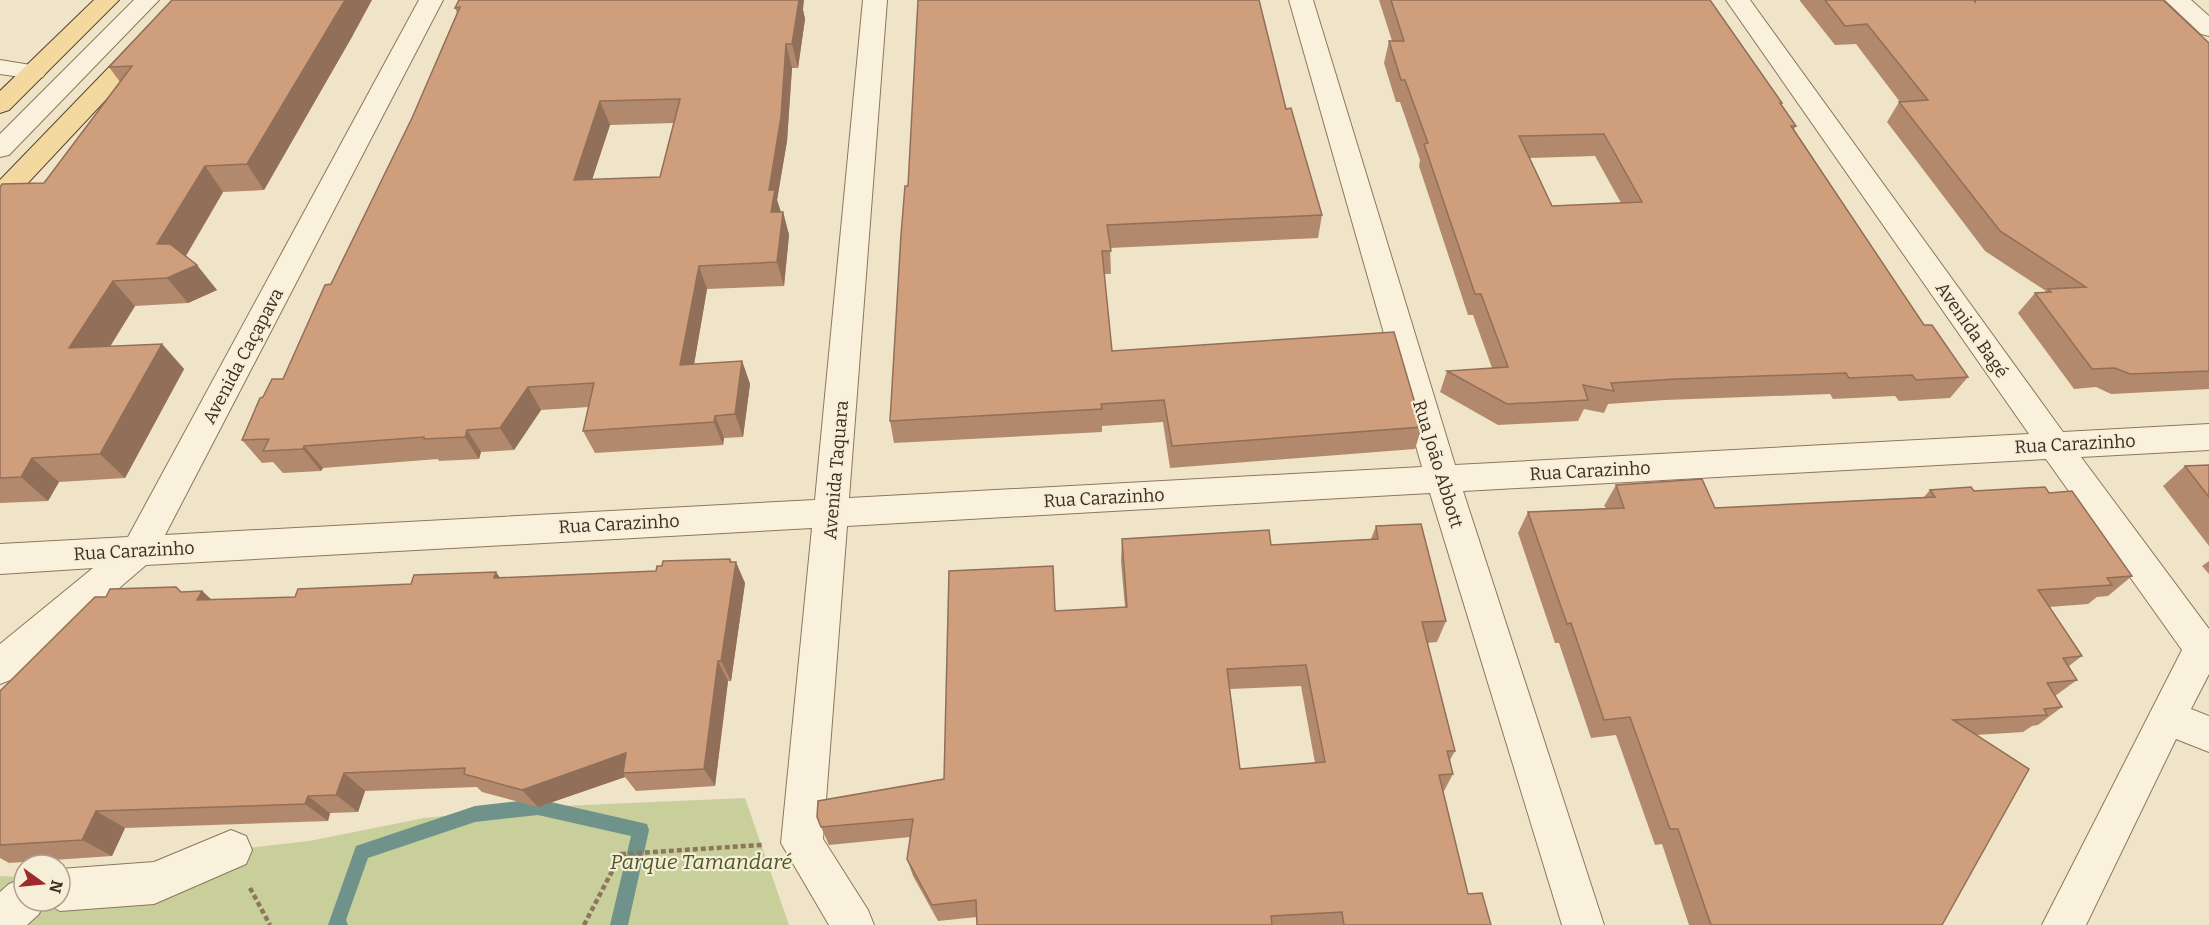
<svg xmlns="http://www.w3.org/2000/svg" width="2209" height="925" viewBox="0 0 2209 925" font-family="Bitter,serif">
  <rect width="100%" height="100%" fill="#f0e4c8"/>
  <!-- green -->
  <polygon fill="#c9cf9b" points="745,798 789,925 0,925 0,876 24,877 24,901 60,901 60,876 231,850 309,841 424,818 538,807"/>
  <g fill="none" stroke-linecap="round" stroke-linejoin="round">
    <!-- stream -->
    <polygon fill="#6f938a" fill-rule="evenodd" points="538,799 647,824 649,830 628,925 610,925 631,836 538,815 475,822 368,858 346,920 348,925 328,925 356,846 475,806"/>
    <defs>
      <g id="minor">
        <polygon points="134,0 159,0 9,155 0,157 0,134"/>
        <polygon points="419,0 443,0 165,535 815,500 863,0 887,0 849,498 1422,467 1289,0 1313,0 1455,465 2029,434 1726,0 1750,0 2063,432 2209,424 2209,450 2081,457 2209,629 2209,674 2191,709 2209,716 2209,752 2176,739 2086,925 2042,925 2182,650 2046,459 1463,491 1604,925 1562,925 1430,493 847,526 823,839 868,910 874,925 829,925 781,843 812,528 146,565 13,679 0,684 0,644 93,568 0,574 0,544 128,537"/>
        <polygon points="2165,0 2191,0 2209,16 2209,36 2201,34"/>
        <polygon points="0,60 43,67 46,72 43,77 34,79 0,74"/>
        <polygon points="231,830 246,836 252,850 246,864 154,904 60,911 44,902 39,914 27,925 0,925 0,892 9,884 24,878 24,901 60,901 60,869 154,862"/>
      </g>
      <g id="major">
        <polygon points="94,0 119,0 9,110 0,113 0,91"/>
        <polygon points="174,0 199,0 10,202 0,205 0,180"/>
      </g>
    </defs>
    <!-- minor casing -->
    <use href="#minor" stroke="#8d765c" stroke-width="2"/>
    <!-- major casing -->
    <use href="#major" stroke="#5b4430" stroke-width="2"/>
    <!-- path -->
    <g stroke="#8d765c" stroke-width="4.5" stroke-dasharray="5 3" stroke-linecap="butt">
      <polyline points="250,888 270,925"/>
      <polyline points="584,925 621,854 762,845"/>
    </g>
    <!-- minor -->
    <use href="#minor" fill="#faf1dc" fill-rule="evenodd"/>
    <!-- major -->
    <use href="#major" fill="#f3d9a0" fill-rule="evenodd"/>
  </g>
  <!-- wall -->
  <g fill="#b2896c" fill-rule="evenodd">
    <path d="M1379,0H1710L1782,103L1781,105L1796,126L1794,129L1924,325L1968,377L1950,398L1899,401L1895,396L1833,399L1830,394L1665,400L1608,404L1604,413L1584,409L1578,421L1498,425L1440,392L1447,371L1492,368L1473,315H1468L1419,166L1420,160L1400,102H1396L1384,63L1389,41H1392ZM1595,156L1621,203L1552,206L1530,158Z"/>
    <polygon points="1800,0 1974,0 1975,1 1975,0 2163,0 2209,43 2209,389 2111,394 2096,387 2074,389 2018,313 2035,293 2044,293 2046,291 1985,251 1887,122 1899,102 1900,102 1856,44 1835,45 1800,1"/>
    <path d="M455,8L803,10L805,19L798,68H792L787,141L777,200L781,212H783L789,235L784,286L707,289L694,364L742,361L750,384L743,437L724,438L723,445L595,453L583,431L589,407L541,410L514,450L481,452L479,459L439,461L438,459L323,468L321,471L283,473L273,462L262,463L242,440L263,397L283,379L331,284L412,118L457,13ZM674,123L660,177L592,180L610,125Z"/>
    <polygon points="353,35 264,190 223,192 186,256 217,290 188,303 135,306 110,347 162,344 184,369 125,478 59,482 48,501 0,503 0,187 44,183 120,82 109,67"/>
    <polygon points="1286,109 1322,215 1318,238 1110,248 1111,274 1104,274 1112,351 1422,427 1415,449 1170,468 1163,422 1102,426 1102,432 894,443 890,421 908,186"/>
    <polygon points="2209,465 2209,546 2163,486 2185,466"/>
    <polygon points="1616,485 1715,508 1924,497 1930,490 2049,493 2132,576 2108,596 2097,597 2088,604 2049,607 2082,656 2069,666 2077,680 2055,696 2062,707 2038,725 2032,726 2023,732 1976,735 1942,925 1689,925 1662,844 1655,845 1616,735 1591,738 1559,643 1555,643 1518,533 1528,512 1606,508 1604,506"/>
    <path d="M1376,526L1446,621L1437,642L1427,643L1455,751L1450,760L1453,774L1443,793L1468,894L1491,925H977V917L938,921L913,876L907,859L910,837L829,845L821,827L944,779L1053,566L1055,611L1125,607L1121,562L1122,539L1271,545L1371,539ZM1301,686L1315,763L1240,769L1230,689Z"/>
    <polygon points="2209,561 2209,574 2202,566"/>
    <polygon points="732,562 745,583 731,681 728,681 715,786 636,791 625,777 538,807 482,792 477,787 365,791 358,812 330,813 328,821 125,828 112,856 9,863 0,858 0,691 181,592 202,591 212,600 295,597 411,584 500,578 656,571"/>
  </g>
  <!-- shaded-wall -->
  <g fill="#916f58">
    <polygon points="345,0 372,0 353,35 264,190 247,164"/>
    <polygon points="798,0 804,0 803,10 805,19 798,68 792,44"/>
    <polygon points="786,44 792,68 787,141 777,200 781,213 771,212 769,190"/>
    <polygon points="600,101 610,125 584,204 574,180"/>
    <polygon points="205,166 223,192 178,269 157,244"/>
    <polygon points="783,212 789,235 784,286 777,262"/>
    <polygon points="197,265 217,290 188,303 167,278"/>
    <polygon points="699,266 707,289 690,388 680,365"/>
    <polygon points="113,281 135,306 93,373 69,348"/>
    <polygon points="162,344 184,369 125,478 100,454"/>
    <polygon points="742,361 750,384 743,437 735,414"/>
    <polygon points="528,387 541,410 514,450 500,428"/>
    <polygon points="715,416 724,438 723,445 714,422"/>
    <polygon points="467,430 481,452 479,459 465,437"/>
    <polygon points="304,446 323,468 321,471 303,449"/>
    <polygon points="32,458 59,482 48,501 21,477"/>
    <polygon points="730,559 735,569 736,562 745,583 731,681 721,661"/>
    <polygon points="496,572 511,593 494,578"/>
    <polygon points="202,591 225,612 197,600"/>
    <polygon points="718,661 728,681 715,786 704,769"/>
    <polygon points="626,753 623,773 625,777 538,807 522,790"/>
    <polygon points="344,773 365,791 358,812 336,795"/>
    <polygon points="308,796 330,813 328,821 305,804"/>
    <polygon points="96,811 125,828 112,856 82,840"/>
  </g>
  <!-- building -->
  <g fill="#cf9f7d" stroke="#916f58" stroke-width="1.5" fill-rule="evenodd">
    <polygon points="172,0 345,0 247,164 205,166 157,244 170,244 197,265 167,278 113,281 69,348 162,344 100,454 32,458 21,477 0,478 0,187 2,184 44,183 132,66 109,67"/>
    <path d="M459,0H799L792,44H786L781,117L769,190H775L771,212H783L777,262L699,266L680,365L742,361L735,414L715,416L714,422L583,431L594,383L528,387L500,428L467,430L465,437L424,439V437L304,446L303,449L263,451L269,439L242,440L260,398L263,397L272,379H283L325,285L331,284L412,118L460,7L455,8ZM680,99L660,177L574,180L600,101Z"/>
    <polygon points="918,0 1259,0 1286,109 1291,108 1322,215 1107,225 1111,251 1102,251 1112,351 1394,332 1422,427 1172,446 1164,400 1101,404 1102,409 890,421 901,235 905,186 908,186"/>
    <path d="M1391,0H1710L1782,103H1780L1796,126H1791L1924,325H1932L1968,377L1916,380L1912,375L1849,378L1846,373L1677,379L1611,383L1614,391L1583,385L1588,400L1507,404L1447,371L1508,367L1481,294H1475L1424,144L1428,143L1405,80H1401L1389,41H1404ZM1604,134L1642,202L1552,206L1519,136Z"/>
    <polygon points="1825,0 1974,0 1975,2 1976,0 2163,0 2209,43 2209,371 2130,374 2115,368 2092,369 2035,293 2051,292 2048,289 2086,287 2000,231 1899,102 1928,100 1867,24 1845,26"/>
    <polygon points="2209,465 2209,497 2185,466"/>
    <polygon points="1702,479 1715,508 1935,497 1930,490 1971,487 1974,491 2045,487 2049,493 2072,491 2132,576 2107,578 2112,585 2038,590 2082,656 2063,658 2077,680 2047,683 2062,707 2044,709 2047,715 1953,720 2029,769 1942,925 1711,925 1678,829 1670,829 1630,717 1604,720 1571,623 1567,624 1528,512 1624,508 1616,485"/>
    <path d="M1421,524L1446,621L1422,622L1455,751H1447L1453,774L1439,775L1468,894L1482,893L1491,925H1344L1342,912L1271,916L1272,925H977L976,900L932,905L907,859L913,819L821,827L817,817L818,801L944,779L949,571L1053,566L1055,611L1127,607L1122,539L1269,530L1271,545L1378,539L1376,526ZM1306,665L1325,762L1240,769L1227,669Z"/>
    <polygon points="730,559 730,562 736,562 721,661 718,661 704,769 623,773 626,753 522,790 464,774 465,768 344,773 336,795 308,796 305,804 96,811 82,840 0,845 0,691 95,597 106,597 110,589 176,587 181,592 202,591 197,600 295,597 298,589 411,584 414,575 496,572 494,578 656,571 657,566 662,566 663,561"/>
  </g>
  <g text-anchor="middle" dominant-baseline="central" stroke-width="4.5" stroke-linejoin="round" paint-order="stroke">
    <!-- street labels -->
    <g font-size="18" fill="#3d2e20" stroke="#f7eed8">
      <text transform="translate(1972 330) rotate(55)">Avenida Bagé</text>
      <text transform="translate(243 356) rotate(-62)">Avenida Caçapava</text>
      <text transform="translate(2075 444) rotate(-3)">Rua Carazinho</text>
      <text transform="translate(1438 464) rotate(73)">Rua João Abbott</text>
      <text transform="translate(836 470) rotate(-85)">Avenida Taquara</text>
      <text transform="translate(1590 471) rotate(-3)">Rua Carazinho</text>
      <text transform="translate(1104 498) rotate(-3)">Rua Carazinho</text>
      <text transform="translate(619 524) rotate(-3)">Rua Carazinho</text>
      <text transform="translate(134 551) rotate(-3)">Rua Carazinho</text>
    </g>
    <!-- near-park labels -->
    <g font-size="21" font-style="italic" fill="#4d5a26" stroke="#f7eed8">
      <text x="701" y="862">Parque Tamandaré</text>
    </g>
  </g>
  <!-- north arrow -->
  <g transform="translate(42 883) rotate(105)"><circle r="28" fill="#f7eed8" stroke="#ada18e" stroke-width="1.5"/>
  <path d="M0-4.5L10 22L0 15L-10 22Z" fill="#9e2a2b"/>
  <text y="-9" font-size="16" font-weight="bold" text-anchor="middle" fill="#3d2e20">N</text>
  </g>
</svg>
